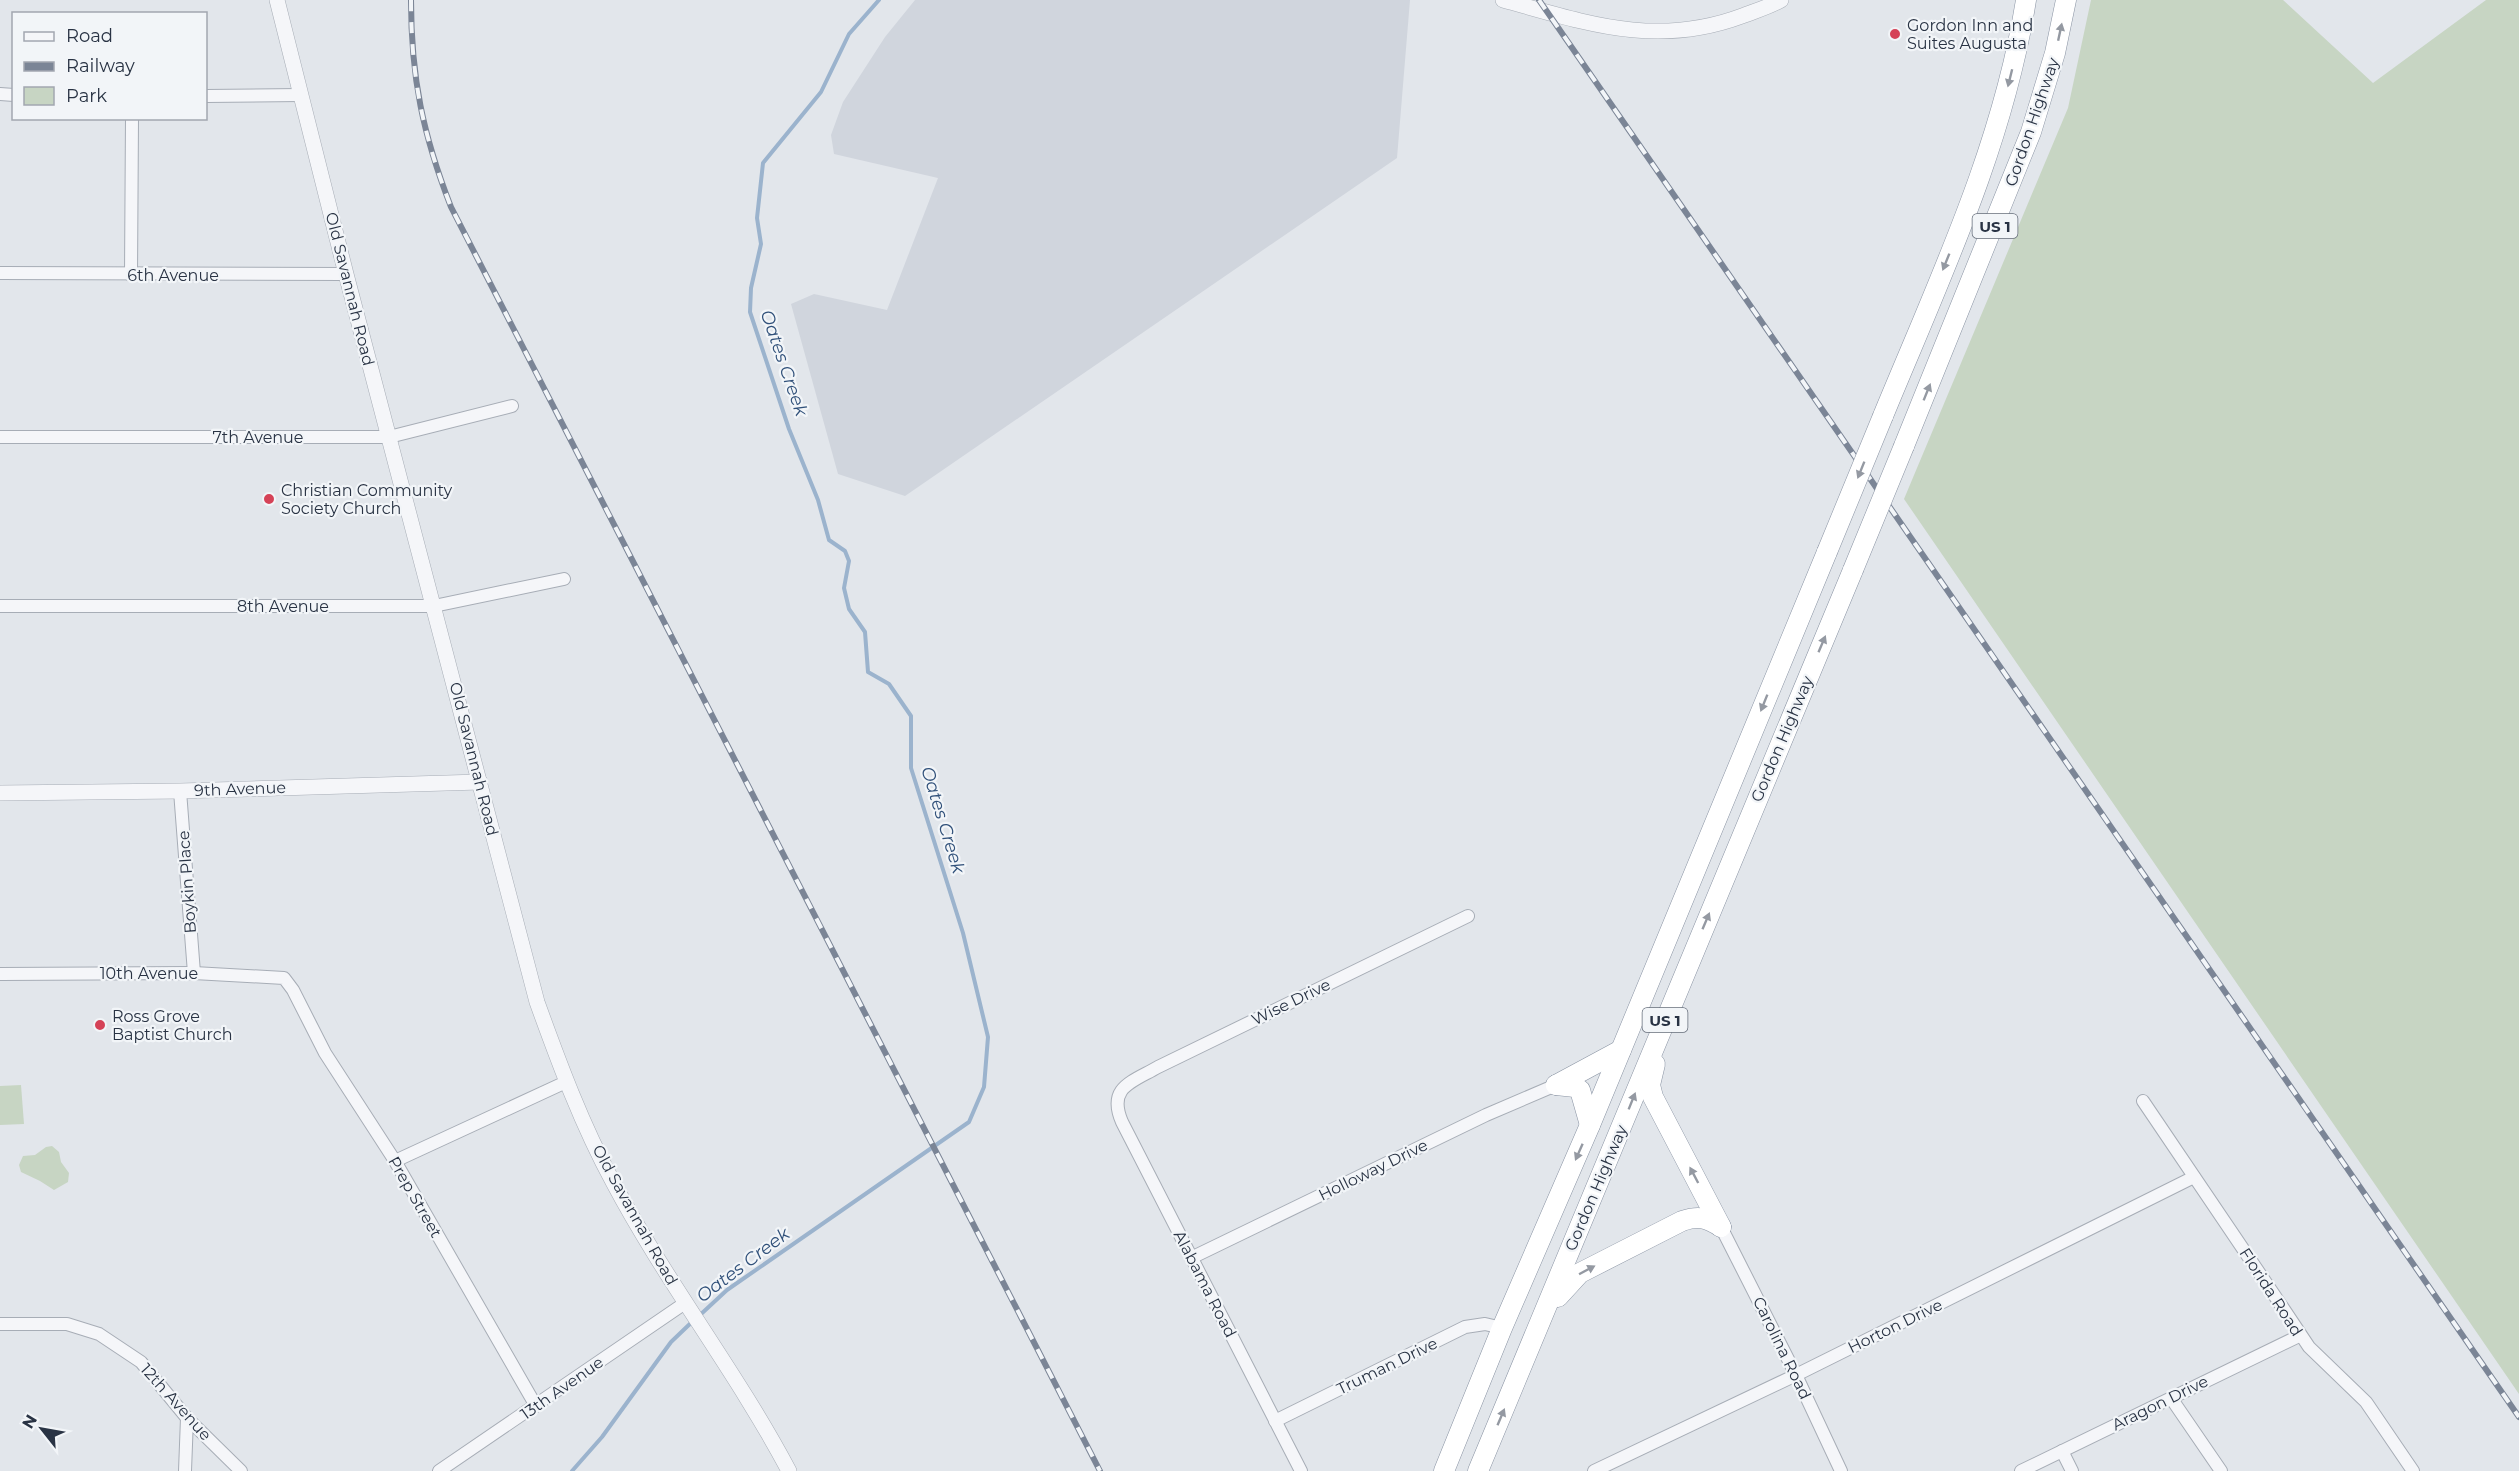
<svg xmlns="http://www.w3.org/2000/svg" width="2519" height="1471" viewBox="0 0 2519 1471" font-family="Montserrat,sans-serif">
  <rect width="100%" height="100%" fill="#e2e6eb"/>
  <!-- built -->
  <polygon fill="#d0d5dd" points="915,0 1410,0 1397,158 905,496 838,474 791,304 814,294 887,310 938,178 834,154 831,135 843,102 885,37"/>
  <!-- green -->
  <g fill="#c7d5c3">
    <polygon points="2091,0 2283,0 2373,83 2486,0 2519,0 2519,1394 1904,499 2068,108"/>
    <polygon points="21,1085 24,1124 0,1125 0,1086"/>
    <polygon points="52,1146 59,1152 61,1162 69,1173 68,1182 54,1190 40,1181 21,1172 19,1165 23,1156 35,1155 46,1147"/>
  </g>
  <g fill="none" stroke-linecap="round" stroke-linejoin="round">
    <!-- stream -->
    <g stroke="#9bb3cd" stroke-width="4">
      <polyline points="700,1315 727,1290 969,1122 984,1087 988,1037 963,933 911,768 911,716 889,684 868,672 865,632 849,609 844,588 849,561 845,551 829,540 818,500 789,429 750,312 751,288 761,244 757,218 763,163 821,92 849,34 879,0"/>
      <polyline points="572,1471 602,1437 671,1342 694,1320"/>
    </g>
    <defs>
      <g id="minor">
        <polyline points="0,94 14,95"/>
        <polyline points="206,96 300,95"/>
        <polyline points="0,273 346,274"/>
        <polyline points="131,275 132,118"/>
        <polyline points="0,437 389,437 512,406"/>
        <polyline points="0,606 434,606 564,579"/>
        <polyline points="180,791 194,973"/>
        <polyline points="0,974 194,973 284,978 293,990 325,1053 395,1161 536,1406"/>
        <polyline points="2143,1101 2285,1311 2309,1347 2366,1402 2413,1471"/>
        <polyline points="395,1161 566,1082"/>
        <polyline points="1721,1227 1796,1375 1841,1471"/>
        <polyline points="1191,1258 1486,1115 1556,1085"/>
        <polyline points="0,1324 67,1324 99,1334 141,1362 187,1418 241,1471"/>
        <polyline points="2171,1398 2221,1471"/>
        <polyline points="1275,1421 1465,1327 1485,1324 1502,1328"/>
        <polyline points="2062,1451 2072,1471"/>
        <polyline points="185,1471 187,1418"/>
        <polyline points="439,1471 685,1303"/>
        <path d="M1301,1471L1122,1122C1107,1087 1132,1082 1158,1067L1468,916"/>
        <polyline points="1594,1471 1796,1375 2194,1177"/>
        <polyline points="2021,1471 2299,1336"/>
      </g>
      <g id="tertiary">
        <path d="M277,0L346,274L537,1002C559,1063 582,1125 613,1182C666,1282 736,1371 789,1471"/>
        <path d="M1503,0C1587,23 1656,48 1742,16C1755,11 1769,7 1781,0"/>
        <polyline points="0,793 180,791 480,782"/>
      </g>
      <g id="trunk">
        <path d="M1883,416C1939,280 2003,146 2026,0"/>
        <polyline points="1904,446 2031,132 2055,53 2066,0"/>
        <polyline points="1655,1064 1650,1085 1653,1097 1721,1227"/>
        <polyline points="1556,1085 1621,1050"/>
        <polyline points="1556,1085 1575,1087 1580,1090 1590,1125"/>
        <path d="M1558,1297L1580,1273L1682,1221C1698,1216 1706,1217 1721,1227"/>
        <polyline points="1444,1471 1502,1328 1590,1125 1827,552"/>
        <polyline points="1478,1471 1853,570"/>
      </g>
    </defs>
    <!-- minor casing -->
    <use href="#minor" stroke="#a7adb6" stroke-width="14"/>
    <!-- tertiary casing -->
    <use href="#tertiary" stroke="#a7adb6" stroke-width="16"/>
    <!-- trunk casing -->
    <use href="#trunk" stroke="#8993a3" stroke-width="21"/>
    <!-- minor -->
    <use href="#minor" stroke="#f5f6f9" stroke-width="12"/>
    <!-- tertiary -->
    <use href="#tertiary" stroke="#f5f6f9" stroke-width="15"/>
    <!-- trunk -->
    <use href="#trunk" stroke="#fff" stroke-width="20"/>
    <defs>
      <g id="rail">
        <path d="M411,0C411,78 423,135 451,207L1100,1471"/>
        <polyline points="1539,0 2519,1417"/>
      </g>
    </defs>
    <!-- rail casing -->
    <use href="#rail" stroke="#7b8596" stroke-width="6"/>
    <!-- rail -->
    <use href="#rail" stroke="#f2f5f8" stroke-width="4" stroke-dasharray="11" stroke-linecap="butt"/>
    <defs>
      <g id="trunk-bridge">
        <polyline points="1827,552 1883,416"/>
        <polyline points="1853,570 1904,446"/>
      </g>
    </defs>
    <!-- trunk-bridge casing -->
    <use href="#trunk-bridge" stroke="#8993a3" stroke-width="21" stroke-linecap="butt"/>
    <!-- trunk-bridge -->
    <use href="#trunk-bridge" stroke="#fff" stroke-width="20"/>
  </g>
  <!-- one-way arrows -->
  <defs><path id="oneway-solid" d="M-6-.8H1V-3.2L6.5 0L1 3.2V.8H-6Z" transform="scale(1.5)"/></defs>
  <g fill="#9499a2">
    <use href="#oneway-solid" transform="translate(2060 32) rotate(-78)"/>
    <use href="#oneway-solid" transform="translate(2010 78) rotate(104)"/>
    <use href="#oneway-solid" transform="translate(1946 262) rotate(112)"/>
    <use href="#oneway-solid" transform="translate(1927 392) rotate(-68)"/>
    <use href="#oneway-solid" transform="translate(1861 470) rotate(112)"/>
    <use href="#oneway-solid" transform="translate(1822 644) rotate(-67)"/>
    <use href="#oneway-solid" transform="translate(1764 703) rotate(112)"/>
    <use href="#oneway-solid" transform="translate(1706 921) rotate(-67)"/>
    <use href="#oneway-solid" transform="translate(1632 1101) rotate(-68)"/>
    <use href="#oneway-solid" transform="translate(1579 1152) rotate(114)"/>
    <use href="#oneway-solid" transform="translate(1694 1175) rotate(-118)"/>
    <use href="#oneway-solid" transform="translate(1587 1270) rotate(-28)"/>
    <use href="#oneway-solid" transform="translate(1501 1417) rotate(-67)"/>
  </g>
  <!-- markers -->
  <g fill="#d54257" stroke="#f2f5f8" stroke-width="2">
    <circle cx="1895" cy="34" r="6"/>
    <circle cx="269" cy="499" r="6"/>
    <circle cx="100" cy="1025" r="6"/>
  </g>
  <g text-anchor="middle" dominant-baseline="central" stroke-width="4.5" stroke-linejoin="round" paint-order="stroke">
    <!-- shield labels -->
    <g fill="#f2f5f8" stroke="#656d7a" stroke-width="1.5">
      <rect x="1972.5" y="214" width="45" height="24" rx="4.5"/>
      <rect x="1642.5" y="1008" width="45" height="24" rx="4.5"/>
    </g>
    <g font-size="15" font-weight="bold" fill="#293344">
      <text x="1995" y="226">US 1</text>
      <text x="1665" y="1020">US 1</text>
    </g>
    <!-- poi labels -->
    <g font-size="16" fill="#293344" stroke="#f2f5f8" text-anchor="start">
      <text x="1907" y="25">Gordon Inn and<tspan x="1907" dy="18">Suites Augusta</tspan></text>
      <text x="281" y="490">Christian Community<tspan x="281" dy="18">Society Church</tspan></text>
      <text x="112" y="1016">Ross Grove<tspan x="112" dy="18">Baptist Church</tspan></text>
    </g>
    <!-- street labels -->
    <g font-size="16" fill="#293344" stroke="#f2f5f8">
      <text transform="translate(2032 122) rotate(-71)">Gordon Highway</text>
      <text x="173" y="275">6th Avenue</text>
      <text transform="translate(350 289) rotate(76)">Old Savannah Road</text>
      <text x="258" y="437">7th Avenue</text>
      <text x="283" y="606">8th Avenue</text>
      <text transform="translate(1782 739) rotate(-67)">Gordon Highway</text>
      <text transform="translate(474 759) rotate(76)">Old Savannah Road</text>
      <text transform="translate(240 789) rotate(-2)">9th Avenue</text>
      <text transform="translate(187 882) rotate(-94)">Boykin Place</text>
      <text x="149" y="973">10th Avenue</text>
      <text transform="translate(1291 1002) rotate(-26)">Wise Drive</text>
      <text transform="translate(1373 1170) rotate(-26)">Holloway Drive</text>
      <text transform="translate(1596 1188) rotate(-67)">Gordon Highway</text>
      <text transform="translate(415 1197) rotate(60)">Prep Street</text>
      <text transform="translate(635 1215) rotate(61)">Old Savannah Road</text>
      <text transform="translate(1205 1284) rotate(63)">Alabama Road</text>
      <text transform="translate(2271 1292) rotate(57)">Florida Road</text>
      <text transform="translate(1895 1326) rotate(-26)">Horton Drive</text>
      <text transform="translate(1782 1348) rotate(64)">Carolina Road</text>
      <text transform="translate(1387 1366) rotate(-26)">Truman Drive</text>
      <text transform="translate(562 1388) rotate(-35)">13th Avenue</text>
      <text transform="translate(176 1402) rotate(48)">12th Avenue</text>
      <text transform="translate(2160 1403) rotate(-26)">Aragon Drive</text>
    </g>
    <!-- water labels -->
    <g font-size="18" font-style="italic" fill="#31517a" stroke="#f2f5f8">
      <text transform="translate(784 363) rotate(71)">Oates Creek</text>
      <text transform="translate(943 820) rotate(73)">Oates Creek</text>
      <text transform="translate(743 1265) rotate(-37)">Oates Creek</text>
    </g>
  </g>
  <!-- legend -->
  <rect x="12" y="12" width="195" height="108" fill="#f2f5f8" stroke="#a2a7b0" stroke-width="1.5"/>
  <rect x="24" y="32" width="30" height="9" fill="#f5f6f9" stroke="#a2a7b0" stroke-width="1.5"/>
  <text x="66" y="42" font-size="18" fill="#293344">Road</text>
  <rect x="24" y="62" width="30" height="9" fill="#7b8596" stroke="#a2a7b0" stroke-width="1.5"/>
  <text x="66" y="72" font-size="18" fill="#293344">Railway</text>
  <rect x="24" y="87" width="30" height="18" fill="#c7d5c3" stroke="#a2a7b0" stroke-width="1.5"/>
  <text x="66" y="102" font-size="18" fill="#293344">Park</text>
  <!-- north arrow -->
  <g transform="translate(42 1429) rotate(301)" stroke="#f2f5f8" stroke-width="4.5" paint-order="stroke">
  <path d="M0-4.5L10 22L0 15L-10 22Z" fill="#293344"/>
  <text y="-9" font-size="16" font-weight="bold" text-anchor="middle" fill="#293344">N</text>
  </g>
</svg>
